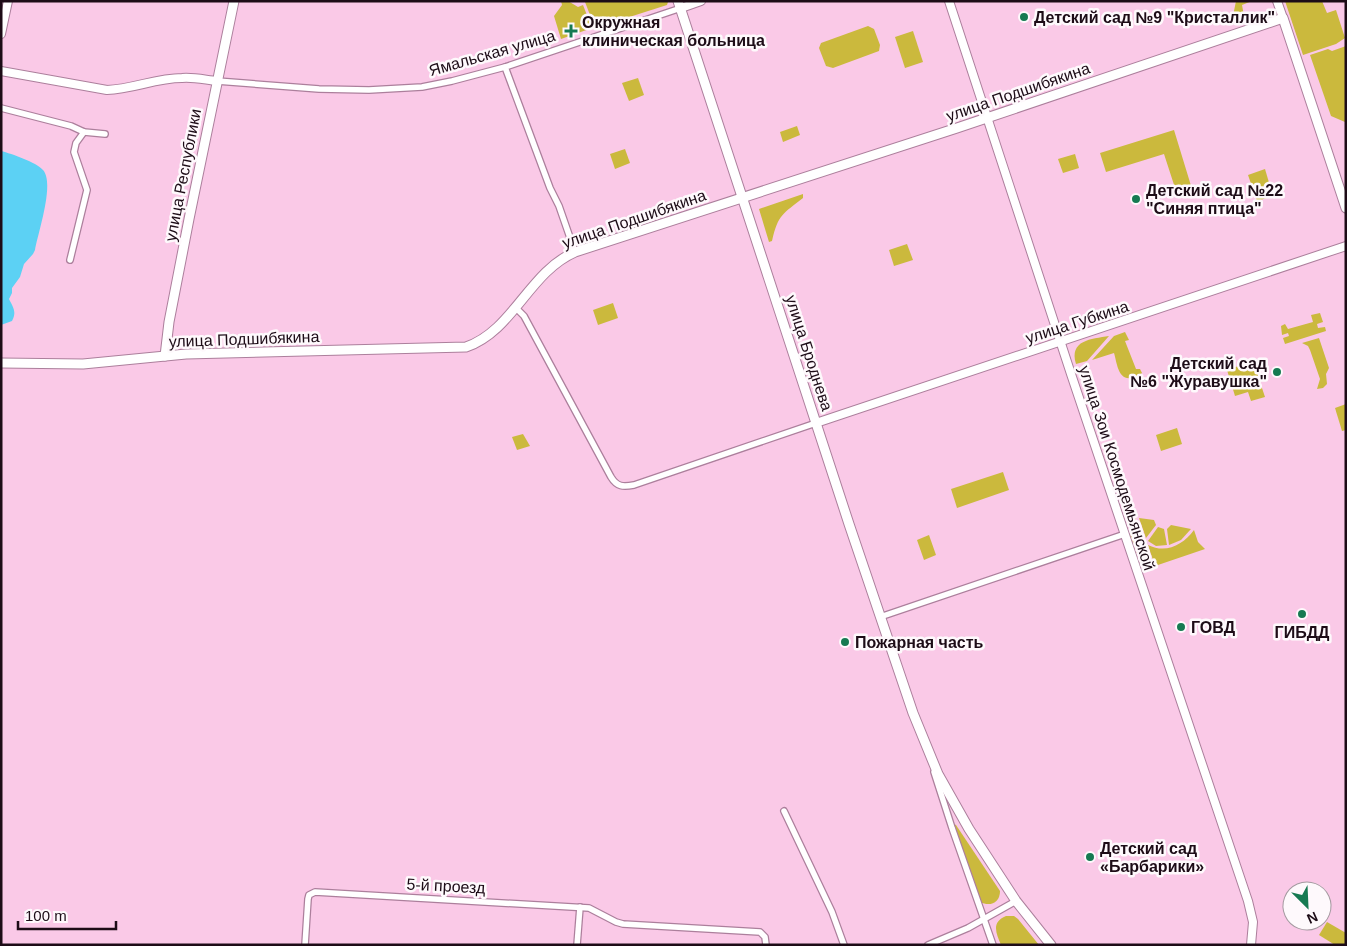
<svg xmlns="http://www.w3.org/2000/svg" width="1347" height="946" viewBox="0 0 1347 946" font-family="Arial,sans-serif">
  <rect width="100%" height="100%" fill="#fac9e7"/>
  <!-- green -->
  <g fill="#cbb93d">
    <polygon points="561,1 568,1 578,7 583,5 592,28 561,39 554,16 562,5"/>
    <polygon points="587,1 668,1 668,2 667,5 595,28 585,2"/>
    <polygon points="1236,1 1252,1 1242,5 1244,16 1232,21"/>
    <polygon points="1285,1 1322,1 1327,13 1336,10 1345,38 1336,44 1303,55"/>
    <polygon points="868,26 874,29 880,45 879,51 833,68 826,66 819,48 821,43"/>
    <polygon points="913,31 923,62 905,68 895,37"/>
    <polygon points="1346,46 1346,121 1345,122 1331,116 1310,55 1328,49 1332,51"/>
    <polygon points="638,78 644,95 629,101 622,83"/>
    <polygon points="797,126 800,135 783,142 780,132"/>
    <polygon points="1174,130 1192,189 1177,194 1164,154 1106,172 1100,153"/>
    <polygon points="625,149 630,163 615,169 610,154"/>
    <polygon points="1075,154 1079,168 1063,173 1058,159"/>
    <polygon points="1265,169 1273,196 1257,201 1248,175"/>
    <path d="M803,194V198C783,214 778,214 772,241L769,242L759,209Z"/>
    <polygon points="907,244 913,260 894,266 889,250"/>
    <polygon points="613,303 618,318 598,325 593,310"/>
    <polygon points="1320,313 1323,322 1317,324 1318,328 1325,327 1326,331 1285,344 1283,338 1289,336 1288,333 1282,335 1281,326 1285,324 1288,329 1313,322 1311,315"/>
    <path d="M1125,332L1129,340L1125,341L1136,369H1140L1142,373C1139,376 1136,377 1131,378C1118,380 1117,363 1114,353L1092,360L1114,336Z"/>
    <path d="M1109,336L1087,361L1076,364C1069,340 1091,339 1109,336Z"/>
    <polygon points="1319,338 1329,368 1326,374 1327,384 1323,388 1317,389 1320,379 1310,350 1308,346 1302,343"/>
    <polygon points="1253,361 1265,397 1251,401 1248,392 1235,396 1227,370"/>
    <polygon points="1346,404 1346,430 1342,431 1335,408"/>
    <polygon points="1177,428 1182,444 1161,451 1156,435"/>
    <polygon points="523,434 530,446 517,450 512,437"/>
    <polygon points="1003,472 1009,490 957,508 951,489"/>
    <polygon points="1135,518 1151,567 1144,566 1140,562 1130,534 1130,525"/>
    <polygon points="1139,518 1154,520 1156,525 1146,538"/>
    <polygon points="1171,525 1191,529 1181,540 1169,545 1167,529"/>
    <polygon points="1158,527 1164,529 1167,545 1156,546 1148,541"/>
    <path d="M1194,530L1198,542L1205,549L1155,566L1148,545C1166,554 1183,545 1194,530Z"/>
    <polygon points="929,535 936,555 924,560 917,540"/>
    <path d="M954,824L956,825L1000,891C1000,903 990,907 980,902L954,826Z"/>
    <path d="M1006,916H1014L1018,919L1039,945H1001C996,933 991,922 1006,916Z"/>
    <polygon points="1327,922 1346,933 1346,945 1335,945 1319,935"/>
  </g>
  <!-- water -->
  <path fill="#5cd1f4" d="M1,151C12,154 36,162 43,170C55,183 38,233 35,250L33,254L24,264L20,277L12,288V293L9,299C13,307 17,312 12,321L1,325Z"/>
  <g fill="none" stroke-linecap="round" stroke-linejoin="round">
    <defs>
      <g id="minor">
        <polyline points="505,67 550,188 559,206 575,252"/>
        <polyline points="217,81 319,89 369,90 422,87 452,81 505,67 681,8"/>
        <polyline points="1,108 71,126 84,132 105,134"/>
        <polyline points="70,260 87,190 74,152 76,143 84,132"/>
        <path d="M515,307L524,316L611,477C617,487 623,487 634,485L816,423"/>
        <polyline points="880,617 1125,534"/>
        <polyline points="934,772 952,828 993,945"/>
        <polyline points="784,811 832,912 844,945"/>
        <polyline points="305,945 308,899 309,895 315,892 589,908 616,922 623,924 760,932 765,937 766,945"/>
        <polyline points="577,945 580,907"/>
        <polyline points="928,945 968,928 1016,901"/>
      </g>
      <g id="tertiary">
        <polyline points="949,1 1071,374 1248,901 1253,922 1251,945"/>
        <polyline points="1277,1 1283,18"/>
        <polyline points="681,8 701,1"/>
        <polyline points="1,34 8,1"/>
        <path d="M1,71L107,90C133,89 156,78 182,78C194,77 206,80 217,81"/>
        <polyline points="816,423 1346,246"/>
      </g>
      <g id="secondary">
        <polyline points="678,1 849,524 913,713 938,774 969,829 1016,901 1051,945"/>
        <polyline points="165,356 169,322 189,219 234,1"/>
        <path d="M1,363L83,364L186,354L466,347C513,331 529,272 575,252L957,128L1283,18L1346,208"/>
      </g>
    </defs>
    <!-- minor casing -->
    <use href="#minor" stroke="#ac7f9c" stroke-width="8"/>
    <!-- tertiary casing -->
    <use href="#tertiary" stroke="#ac7f9c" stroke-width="10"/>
    <!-- secondary casing -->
    <use href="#secondary" stroke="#ac7f9c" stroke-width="11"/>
    <!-- minor -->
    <use href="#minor" stroke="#fff" stroke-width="5.5"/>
    <!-- tertiary -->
    <use href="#tertiary" stroke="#fff" stroke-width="8"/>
    <!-- secondary -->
    <use href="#secondary" stroke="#fff" stroke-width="9"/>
  </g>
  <!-- markers -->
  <g fill="#167a52" stroke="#fef9fc" stroke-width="2">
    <circle cx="1024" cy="17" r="5"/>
    <path d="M568.5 23.5h5v5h5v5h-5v5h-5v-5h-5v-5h5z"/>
    <circle cx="1136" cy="199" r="5"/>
    <circle cx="1277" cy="372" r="5"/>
    <circle cx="1302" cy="614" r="5"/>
    <circle cx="1181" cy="627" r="5"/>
    <circle cx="845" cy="642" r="5"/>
    <circle cx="1090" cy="857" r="5"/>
  </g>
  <g text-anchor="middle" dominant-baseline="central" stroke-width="5" stroke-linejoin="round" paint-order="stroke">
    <!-- poi labels -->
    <g font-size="16" font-weight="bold" fill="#1d0c17" stroke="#fef9fc" text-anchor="start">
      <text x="1034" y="17">Детский сад №9 "Кристаллик"</text>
      <text x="582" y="22">Окружная<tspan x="582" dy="18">клиническая больница</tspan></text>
      <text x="1146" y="190">Детский сад №22<tspan x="1146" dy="18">"Синяя птица"</tspan></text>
      <text x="1267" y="363" text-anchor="end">Детский сад<tspan x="1267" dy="18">№6 "Журавушка"</tspan></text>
      <text x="1191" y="627">ГОВД</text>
      <text x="1302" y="632" text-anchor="middle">ГИБДД</text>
      <text x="855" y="642">Пожарная часть</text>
      <text x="1100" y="848">Детский сад<tspan x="1100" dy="18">«Барбарики»</tspan></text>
    </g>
    <!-- street labels -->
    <g font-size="16" fill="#1d0c17" stroke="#fef9fc">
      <text transform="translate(492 53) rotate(-16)">Ямальская улица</text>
      <text transform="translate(1018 92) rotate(-19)">улица Подшибякина</text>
      <text transform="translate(183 175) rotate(-79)">улица Республики</text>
      <text transform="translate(634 219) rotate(-19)">улица Подшибякина</text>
      <text transform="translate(1077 322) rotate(-18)">улица Губкина</text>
      <text transform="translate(244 339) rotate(-2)">улица Подшибякина</text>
      <text transform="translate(809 353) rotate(72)">улица Броднева</text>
      <text transform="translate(1117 468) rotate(72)">улица Зои Космодемьянской</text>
      <text transform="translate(446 886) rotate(3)">5-й проезд</text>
    </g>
  </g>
  <!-- border -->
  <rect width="1347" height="946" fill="none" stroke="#1d0c17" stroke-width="5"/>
  <!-- north arrow -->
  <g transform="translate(1307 906) rotate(156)"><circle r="24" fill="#fef9fc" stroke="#a49aa0"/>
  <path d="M0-4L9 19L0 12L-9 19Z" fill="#167a52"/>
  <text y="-8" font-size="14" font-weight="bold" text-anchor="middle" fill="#1d0c17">N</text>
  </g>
  <!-- scale -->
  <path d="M18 921v8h98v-8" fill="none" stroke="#1d0c17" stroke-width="2.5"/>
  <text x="25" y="921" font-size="15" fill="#1d0c17" stroke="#fef9fc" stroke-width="4" paint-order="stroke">100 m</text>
</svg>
